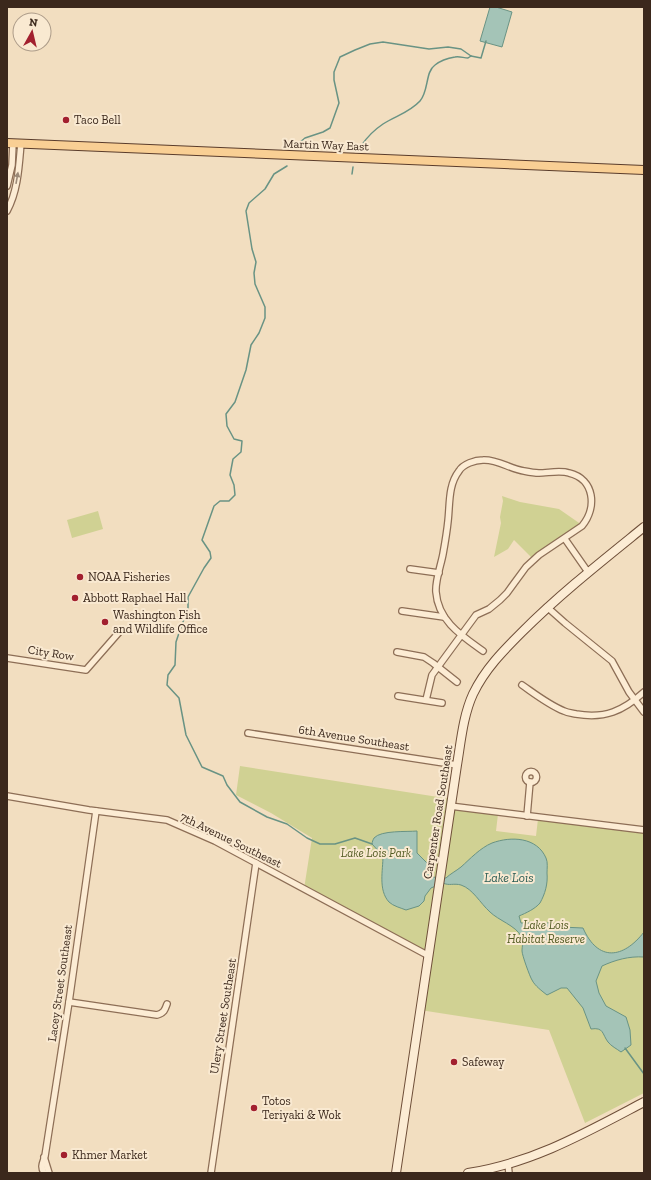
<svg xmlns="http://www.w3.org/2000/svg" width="651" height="1180" viewBox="0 0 651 1180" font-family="'Zilla Slab',serif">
  <rect width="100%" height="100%" fill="#f2dec0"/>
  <!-- green -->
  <g fill="#d0d193">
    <polygon points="502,496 520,502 559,509 582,525 533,559 514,540 508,549 494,557 501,523 500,517 503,501"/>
    <polygon points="98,511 103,529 72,538 67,520"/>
    <polygon points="240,766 451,799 452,808 498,814 496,831 536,836 538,819 644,833 644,1093 585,1123 549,1030 420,1010 429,956 304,889 312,838 271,813 236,795"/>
  </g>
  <!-- water -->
  <g fill="#a4c4b7" stroke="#699384">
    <polygon points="490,7 496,7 512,12 502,47 480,41"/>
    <path d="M417,831V853L429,865L432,877L446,878C450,874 456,871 461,867C470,859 480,848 492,843C511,836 537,837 546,858C548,862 547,869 547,873C548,884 545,894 540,903C535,909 526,913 519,916L521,923H550L561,927L583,928C598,962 623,959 644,932V957C629,956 615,960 602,966L596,981L599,993L606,1006L626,1017L630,1030L631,1045L621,1052C617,1049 611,1046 608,1042C602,1034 604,1027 591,1029L583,1008L567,988H561L547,995C542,991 535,986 532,980C530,977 522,955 522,951C522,946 524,941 521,936C516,926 498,920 490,912C480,903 473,889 461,885C454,883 449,886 443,883L431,888L425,896L424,901L419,906L406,910C401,908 393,906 389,902C378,890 383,870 383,856L372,844C372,842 373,840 374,838C381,830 407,832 417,831Z"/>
  </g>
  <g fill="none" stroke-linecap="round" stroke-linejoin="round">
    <!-- stream -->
    <g stroke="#699384" stroke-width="1.5">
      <polyline points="299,143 305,138 323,132 330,128 339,103 334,80 334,72 340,57 355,50 370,44 383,42 429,49 448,47 461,49 471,56 481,58 486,41"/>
      <path d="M361,146C367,137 374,130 383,124C395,116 409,113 420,101C429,91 425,72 435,65C440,61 449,58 455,57C459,56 464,58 468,58L471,56"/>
      <polyline points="287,166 274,174 265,189 249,203 246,211 252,249 256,262 254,273 255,284 265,307 265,318 259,333 251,345 246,370 235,402 226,414 227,426 234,439 242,441 241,452 233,459 230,475 234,485 235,495 229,501 220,501 214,506 202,540 210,552 211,558 204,568 188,597 188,611 182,624 176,642 175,665 168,675 167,685 179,698 186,735 202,767 223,776 227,785 240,802 267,817 287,824 307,838 320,844 335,844 355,838 372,844"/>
      <polyline points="352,174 353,167"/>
      <polyline points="625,1048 644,1074"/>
    </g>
    <defs>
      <g id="minor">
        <polyline points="7,186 12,165 13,143"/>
        <path d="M7,211C18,191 19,166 21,143"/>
        <polyline points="565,539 588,572"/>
        <polyline points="410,569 439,573"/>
        <polyline points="547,607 565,623 612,661 629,692 644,712"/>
        <polyline points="402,611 444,617"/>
        <polyline points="397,652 424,657 433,663 457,682"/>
        <polyline points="7,658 86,670 121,630"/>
        <path d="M522,685C535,694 549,705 564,711C568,713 572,713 576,714C605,719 623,711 644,692"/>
        <polyline points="398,696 442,703"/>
        <path d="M426,700L432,675L476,615L489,609L500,600L507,593L526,567L539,555L582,526C597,508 595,479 569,473C560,470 548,473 539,473C534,473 529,472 524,471C510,469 497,459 483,460C475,460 463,464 459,471C448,485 450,504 448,521C447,531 445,543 443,554C441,565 435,581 436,592C438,621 462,636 483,651"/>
        <polyline points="248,733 457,765"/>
        <circle cx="531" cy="777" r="5.5"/>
        <polyline points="7,796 89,810 167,820 215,841 429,956"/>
        <polyline points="450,806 644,830"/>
        <polyline points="527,816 530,782"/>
        <path d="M69,1002L157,1015C164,1013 165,1010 167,1004"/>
        <polyline points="44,1157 49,1173"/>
        <polyline points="508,1164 509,1173"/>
        <path d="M44,1173C40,1166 43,1163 45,1156L69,1002L96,811"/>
        <polyline points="211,1173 256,863"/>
      </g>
      <g id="secondary">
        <path d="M396,1173L457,765C461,741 463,716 473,694C485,669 503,651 522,632C560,594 602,561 644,527"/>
        <path d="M468,1173C533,1163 587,1132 644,1102"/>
      </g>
      <polyline id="primary" points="7,143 644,170"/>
    </defs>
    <!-- minor casing -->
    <use href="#minor" stroke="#8d6e56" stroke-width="8"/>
    <!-- secondary casing -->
    <use href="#secondary" stroke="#6f4f39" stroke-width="10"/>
    <!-- primary casing -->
    <use href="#primary" stroke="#5a3c2b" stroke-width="10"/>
    <!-- minor -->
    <use href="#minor" stroke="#fcecd4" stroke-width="5.5"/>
    <!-- secondary -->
    <use href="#secondary" stroke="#fcecd4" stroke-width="8"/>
    <!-- primary -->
    <use href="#primary" stroke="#f9cf94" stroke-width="8"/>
  </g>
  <!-- one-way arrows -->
  <defs><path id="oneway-solid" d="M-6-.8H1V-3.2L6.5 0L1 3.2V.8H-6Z"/></defs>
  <use fill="#9c8a78" href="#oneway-solid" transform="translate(17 178) rotate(-80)"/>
  <!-- markers -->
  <g fill="#a2202f" stroke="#f9e9d1" stroke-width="1.5">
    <circle cx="66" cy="120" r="4"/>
    <circle cx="80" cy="577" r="4"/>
    <circle cx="75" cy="598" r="4"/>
    <circle cx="105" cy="622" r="4"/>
    <circle cx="454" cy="1062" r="4"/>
    <circle cx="254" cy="1108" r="4"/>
    <circle cx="64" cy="1155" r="4"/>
  </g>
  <g text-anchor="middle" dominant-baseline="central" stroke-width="4" stroke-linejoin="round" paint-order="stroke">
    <!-- poi labels -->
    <g font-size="12" fill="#3b281c" stroke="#f9e9d1" text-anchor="start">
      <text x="74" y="120">Taco Bell</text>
      <text x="88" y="577">NOAA Fisheries</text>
      <text x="83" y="598">Abbott Raphael Hall</text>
      <text x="113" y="615">Washington Fish<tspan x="113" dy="14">and Wildlife Office</tspan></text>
      <text x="462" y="1062">Safeway</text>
      <text x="262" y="1101">Totos<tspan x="262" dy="14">Teriyaki &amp; Wok</tspan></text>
      <text x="72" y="1155">Khmer Market</text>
    </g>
    <!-- street labels -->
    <g font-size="12" fill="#3b281c" stroke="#f9e9d1">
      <text transform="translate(326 145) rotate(2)">Martin Way East</text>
      <text transform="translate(51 653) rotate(9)">City Row</text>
      <text transform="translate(354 738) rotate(9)">6th Avenue Southeast</text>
      <text transform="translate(438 812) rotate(-81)">Carpenter Road Southeast</text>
      <text transform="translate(231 840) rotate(26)">7th Avenue Southeast</text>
      <text transform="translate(60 983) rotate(-82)">Lacey Street Southeast</text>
      <text transform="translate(223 1016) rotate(-81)">Ulery Street Southeast</text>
    </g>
    <!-- park labels -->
    <g font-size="12" font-style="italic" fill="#515a21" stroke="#f9e9d1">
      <text x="376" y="853">Lake Lois Park</text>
      <text x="546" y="925">Lake Lois<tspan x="546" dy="14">Habitat Reserve</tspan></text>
    </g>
    <!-- water labels -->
    <g font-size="13" font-style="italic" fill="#2a5c54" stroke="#f9e9d1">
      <text x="509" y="877">Lake Lois</text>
    </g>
  </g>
  <!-- border -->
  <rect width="651" height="1180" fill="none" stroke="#3b281c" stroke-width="16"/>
  <!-- north arrow -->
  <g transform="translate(32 32) rotate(8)"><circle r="19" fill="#f9e9d1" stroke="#ad9c89"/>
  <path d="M0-3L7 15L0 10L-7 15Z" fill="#a2202f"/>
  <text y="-6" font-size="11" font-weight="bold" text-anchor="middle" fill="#3b281c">N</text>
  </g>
</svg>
